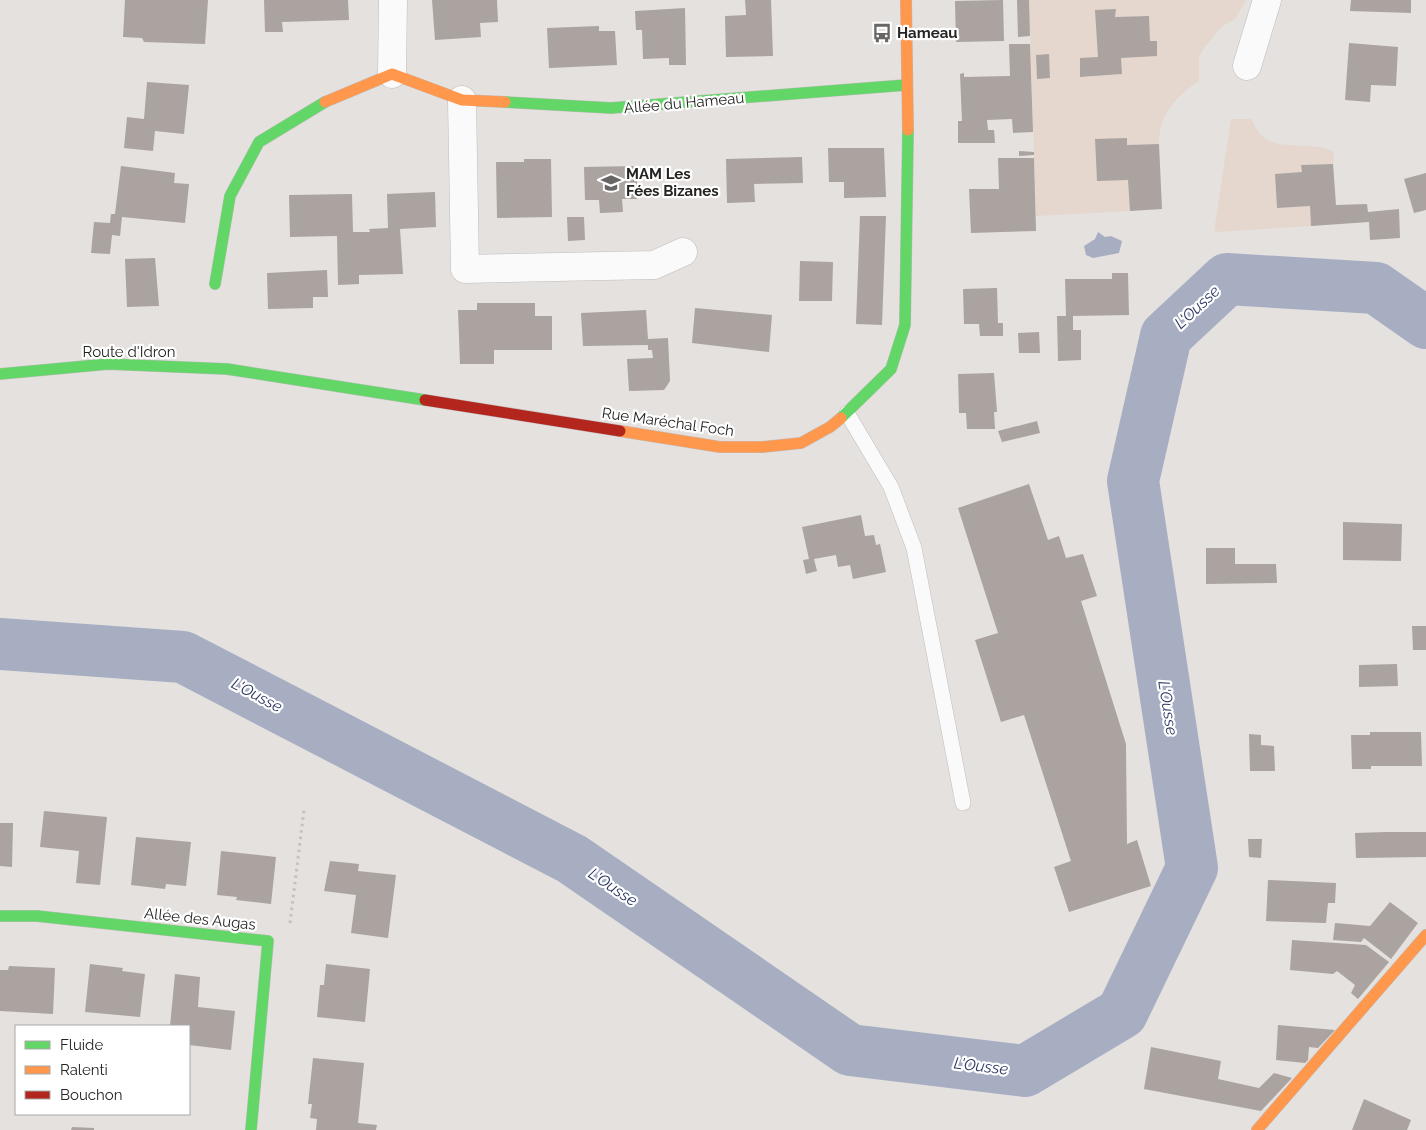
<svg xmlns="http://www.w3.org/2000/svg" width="1426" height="1130" viewBox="0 0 1426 1130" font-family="Raleway,sans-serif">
  <rect width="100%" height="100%" fill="#e4e1df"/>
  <!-- green -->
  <g fill="#e5d7cd" fill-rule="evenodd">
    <path d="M1029,0H1246L1235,19L1221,27L1204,48L1199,57V81C1175,97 1159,115 1159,144L1127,145V138L1095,140L1097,180H1128L1130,211L1036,216ZM1115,10V17L1149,16L1150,41L1121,58L1122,74L1080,77L1098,57ZM1049,54L1050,78L1037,79L1036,55Z"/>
    <path d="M1231,119H1251C1254,124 1257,132 1262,136C1280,152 1314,140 1334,152L1333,164L1302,165V172L1275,174L1277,208L1310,206L1311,226L1214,232Z"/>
  </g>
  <!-- water -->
  <polygon fill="#a7aec2" points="1098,232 1105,237 1111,236 1122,241 1119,253 1093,258 1086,255 1084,246 1095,239"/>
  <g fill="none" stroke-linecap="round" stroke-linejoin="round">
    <!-- river -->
    <polyline stroke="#a7aec2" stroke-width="52" points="0,644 183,657 572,859 850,1050 1025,1071 1122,1013 1192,868 1133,481 1166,336 1227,279 1376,288 1426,323"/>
  </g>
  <!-- building -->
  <g fill="#aaa39f">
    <polygon points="125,0 208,0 205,44 144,42 142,38 123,37"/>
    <polygon points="264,0 348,0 349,20 282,22 283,32 265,32"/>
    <polygon points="432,0 497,0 498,22 480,23 481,37 435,40"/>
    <polygon points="745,0 771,0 773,56 726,57 725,16 746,15"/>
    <polygon points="1003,0 1004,41 956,42 955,1"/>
    <polygon points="1017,0 1029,0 1030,36 1018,37"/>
    <polygon points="1351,0 1411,0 1411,13 1350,11"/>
    <polygon points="685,8 686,65 669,65 669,58 643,59 642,30 636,30 635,11"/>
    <polygon points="1116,9 1115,17 1149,16 1150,41 1157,41 1157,56 1121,58 1122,74 1080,77 1080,58 1098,57 1095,10"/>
    <polygon points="599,26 599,31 615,31 617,65 549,68 547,28"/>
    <polygon points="1349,43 1398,47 1396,86 1371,85 1370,102 1345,100"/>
    <polygon points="1009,44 1030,44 1033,132 1013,133 1012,119 987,120 988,130 994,130 995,143 958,143 958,121 962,121 960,74 964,73 964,77 1010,76"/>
    <polygon points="1049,54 1050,78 1037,79 1036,55"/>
    <polygon points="147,82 189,85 184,134 155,131 153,151 124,148 127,117 144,119"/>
    <polygon points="1127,138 1127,145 1159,144 1162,209 1130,211 1128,180 1097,181 1095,139"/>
    <polygon points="828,148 884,148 886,197 844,198 844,182 829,182"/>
    <polygon points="1019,151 1034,152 1034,155 1019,156"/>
    <polygon points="802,157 803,183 754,184 755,202 727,203 726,159"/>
    <polygon points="998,158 1034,158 1036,231 971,233 969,189 999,189"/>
    <polygon points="524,159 551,159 552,217 497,218 496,162 524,162"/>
    <polygon points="1333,164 1336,205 1367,204 1368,212 1399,209 1400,238 1370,240 1369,222 1311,226 1310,206 1277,208 1275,174 1302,172 1301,165"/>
    <polygon points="121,166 175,173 174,183 189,184 185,223 122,217 120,236 112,235 110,254 91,253 94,222 110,223 111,214 115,214"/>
    <polygon points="637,166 637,199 622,199 623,212 600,213 599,200 585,200 584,167"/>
    <polygon points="1426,173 1426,210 1414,213 1404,179"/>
    <polygon points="435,192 436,227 400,229 403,274 359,275 359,284 338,285 337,236 290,237 289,195 352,194 353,232 370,232 369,229 388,228 387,194"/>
    <polygon points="860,216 886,216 882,325 856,324"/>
    <polygon points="567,217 584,217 585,240 568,241"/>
    <polygon points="155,258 159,306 127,307 125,259"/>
    <polygon points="800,261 833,262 832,301 799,301"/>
    <polygon points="327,270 328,297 313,297 313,308 268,309 267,273"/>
    <polygon points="1112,273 1128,273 1129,315 1073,316 1073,330 1081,330 1081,360 1058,361 1057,316 1066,316 1065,279 1112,279"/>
    <polygon points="997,288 998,323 1003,323 1003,336 980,336 979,324 964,324 963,289"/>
    <polygon points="477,303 535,303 535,316 552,316 552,350 494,350 494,364 460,364 458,310 477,310"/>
    <polygon points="695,308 772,315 769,352 692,343"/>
    <polygon points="646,310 648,339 668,338 670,381 664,390 629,391 627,359 653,358 652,350 648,350 648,345 583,346 581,313"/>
    <polygon points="1039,332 1040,353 1019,353 1018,333"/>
    <polygon points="994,373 997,412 994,412 995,429 967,429 966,413 959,413 958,374"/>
    <polygon points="1037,421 1040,433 1002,442 998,431"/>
    <polygon points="1029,484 1048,540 1059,536 1066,558 1083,554 1097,596 1081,601 1126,744 1127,844 1137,840 1151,886 1069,912 1054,867 1071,861 1024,715 1001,722 975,640 998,633 958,508"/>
    <polygon points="861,515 865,536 874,535 876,545 880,544 886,572 853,579 850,565 838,567 836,555 814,559 817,571 806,574 803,560 809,559 802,527"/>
    <polygon points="1343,522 1402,524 1401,561 1343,560"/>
    <polygon points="1206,548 1235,548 1235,564 1276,564 1277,583 1206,584"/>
    <polygon points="1412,626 1426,626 1426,650 1413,650"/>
    <polygon points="1397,664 1398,686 1359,687 1359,665"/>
    <polygon points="1370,732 1421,732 1422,766 1371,766 1371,769 1352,769 1351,735 1370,735"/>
    <polygon points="1249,734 1261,735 1261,745 1274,746 1275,771 1250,771"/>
    <polygon points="44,811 107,817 100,885 76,883 79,851 40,847"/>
    <polygon points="0,823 13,823 12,867 0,866"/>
    <polygon points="1387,832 1426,832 1426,857 1356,858 1355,833"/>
    <polygon points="136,837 191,842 186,886 166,884 165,889 131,885"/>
    <polygon points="1248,839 1262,839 1261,858 1249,857"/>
    <polygon points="221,851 276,857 271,904 236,900 237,897 217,895"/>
    <polygon points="330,861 359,864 358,871 396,875 388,938 351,933 356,895 324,891"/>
    <polygon points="1268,880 1336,883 1335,903 1328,903 1326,923 1266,921"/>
    <polygon points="1390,902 1418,923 1391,959 1364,938 1361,942 1333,940 1335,923 1370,926"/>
    <polygon points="1292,940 1366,945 1389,962 1358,999 1351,993 1355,985 1337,971 1333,974 1290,970"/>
    <polygon points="90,964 123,968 122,971 145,974 140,1017 85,1012"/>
    <polygon points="326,964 370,969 365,1022 317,1017 320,985 324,985"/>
    <polygon points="9,966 55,968 53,1014 0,1011 0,970 8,970"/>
    <polygon points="175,974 200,977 198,1007 235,1011 231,1050 189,1045 189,1026 170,1026"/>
    <polygon points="1278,1025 1335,1030 1318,1048 1309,1047 1308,1060 1305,1063 1276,1060"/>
    <polygon points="1151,1047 1221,1061 1218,1079 1259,1088 1274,1073 1292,1078 1261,1111 1144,1089"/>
    <polygon points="313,1058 364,1063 358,1123 377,1125 376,1130 316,1130 317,1119 310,1118 312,1104 308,1104"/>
    <polygon points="1364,1099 1411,1120 1407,1130 1352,1130"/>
    <polygon points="72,1127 94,1128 94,1130 71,1130"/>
  </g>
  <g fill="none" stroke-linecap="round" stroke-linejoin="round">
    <defs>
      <polyline id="lane" points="847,413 891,487 914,548 963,803"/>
      <g id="street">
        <polyline points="1247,66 1267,0"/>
        <polyline points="392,74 393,0"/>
        <polyline points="462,100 465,269 654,265 683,252"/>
      </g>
      <g id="fast">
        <polyline points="505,102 611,108 906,85"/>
        <polyline points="215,284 230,196 259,142 325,102"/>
        <polyline points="0,374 108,364 227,369 425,400"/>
        <polyline points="841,418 891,369 905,325 908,130"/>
        <polyline points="0,916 37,916 268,941 251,1130"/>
      </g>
      <g id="slow">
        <polyline points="906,0 908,130"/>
        <polyline points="325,102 392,74 462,100 505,102"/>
        <polyline points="620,431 720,447 762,447 801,443 830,427 841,418"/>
        <polyline points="1257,1130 1426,935"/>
      </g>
      <polyline id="jam" points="425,400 620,431"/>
    </defs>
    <!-- lane casing -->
    <use href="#lane" stroke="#bfbdbc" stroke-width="16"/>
    <!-- street casing -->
    <use href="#street" stroke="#bfbdbc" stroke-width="29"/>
    <!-- fast casing -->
    <use href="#fast" stroke="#bfbdbc" stroke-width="12"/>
    <!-- slow casing -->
    <use href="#slow" stroke="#bfbdbc" stroke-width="12"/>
    <!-- jam casing -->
    <use href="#jam" stroke="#bfbdbc" stroke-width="12"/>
    <!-- path -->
    <polyline stroke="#c2c1c1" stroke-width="3" stroke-dasharray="2.5 4" stroke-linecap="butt" points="290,923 304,810"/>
    <!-- lane -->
    <use href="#lane" stroke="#fbfafa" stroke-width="15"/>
    <!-- street -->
    <use href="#street" stroke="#fbfafa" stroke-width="28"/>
    <!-- fast -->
    <use href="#fast" stroke="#63d668" stroke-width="11"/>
    <!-- slow -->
    <use href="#slow" stroke="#ff974d" stroke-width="11"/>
    <!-- jam -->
    <use href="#jam" stroke="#b3261e" stroke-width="11"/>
  </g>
  <!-- icons -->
  <defs>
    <symbol id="bus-bare" viewBox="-9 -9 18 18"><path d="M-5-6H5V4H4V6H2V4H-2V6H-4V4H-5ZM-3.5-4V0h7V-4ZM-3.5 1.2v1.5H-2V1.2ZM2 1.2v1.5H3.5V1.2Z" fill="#686665" stroke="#fff" stroke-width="2.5" paint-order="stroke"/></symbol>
    <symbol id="school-bare" viewBox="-9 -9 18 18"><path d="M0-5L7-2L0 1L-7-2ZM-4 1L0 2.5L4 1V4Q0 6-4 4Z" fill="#686665" stroke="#fff" stroke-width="2.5" paint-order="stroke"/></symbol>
  </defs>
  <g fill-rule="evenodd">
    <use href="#bus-bare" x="868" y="19" width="28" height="28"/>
    <use href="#school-bare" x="597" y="169" width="28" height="28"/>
  </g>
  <g text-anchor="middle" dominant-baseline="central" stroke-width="4.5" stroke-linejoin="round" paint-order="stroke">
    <!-- poi labels -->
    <g font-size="15" font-weight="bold" fill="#252423" stroke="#fff" text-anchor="start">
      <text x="897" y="33">Hameau</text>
      <text x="626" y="174">MAM Les<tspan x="626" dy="17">Fées Bizanes</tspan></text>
    </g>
    <!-- street labels -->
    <g font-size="15" fill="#252423" stroke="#fff">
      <text transform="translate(684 103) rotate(-5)">Allée du Hameau</text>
      <text x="129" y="352">Route d'Idron</text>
      <text transform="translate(668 422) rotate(8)">Rue Maréchal Foch</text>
      <text transform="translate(200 919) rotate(6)">Allée des Augas</text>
    </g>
    <!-- water labels -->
    <g font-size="16" font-style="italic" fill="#2a3761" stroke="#fff">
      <text transform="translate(1197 307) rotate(-43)">L'Ousse</text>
      <text transform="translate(257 695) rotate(28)">L'Ousse</text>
      <text transform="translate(1168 708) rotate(81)">L'Ousse</text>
      <text transform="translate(613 887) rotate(34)">L'Ousse</text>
      <text transform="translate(981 1066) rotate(7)">L'Ousse</text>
    </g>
  </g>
  <!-- legend -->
  <rect x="15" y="1025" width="175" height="90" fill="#ffffff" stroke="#a8a7a7"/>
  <rect x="25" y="1041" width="25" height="8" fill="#63d668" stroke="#a8a7a7"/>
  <text x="60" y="1050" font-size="15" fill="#252423">Fluide</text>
  <rect x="25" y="1066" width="25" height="8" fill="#ff974d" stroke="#a8a7a7"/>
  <text x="60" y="1075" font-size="15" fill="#252423">Ralenti</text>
  <rect x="25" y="1091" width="25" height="8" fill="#b3261e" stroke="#a8a7a7"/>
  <text x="60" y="1100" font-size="15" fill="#252423">Bouchon</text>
</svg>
